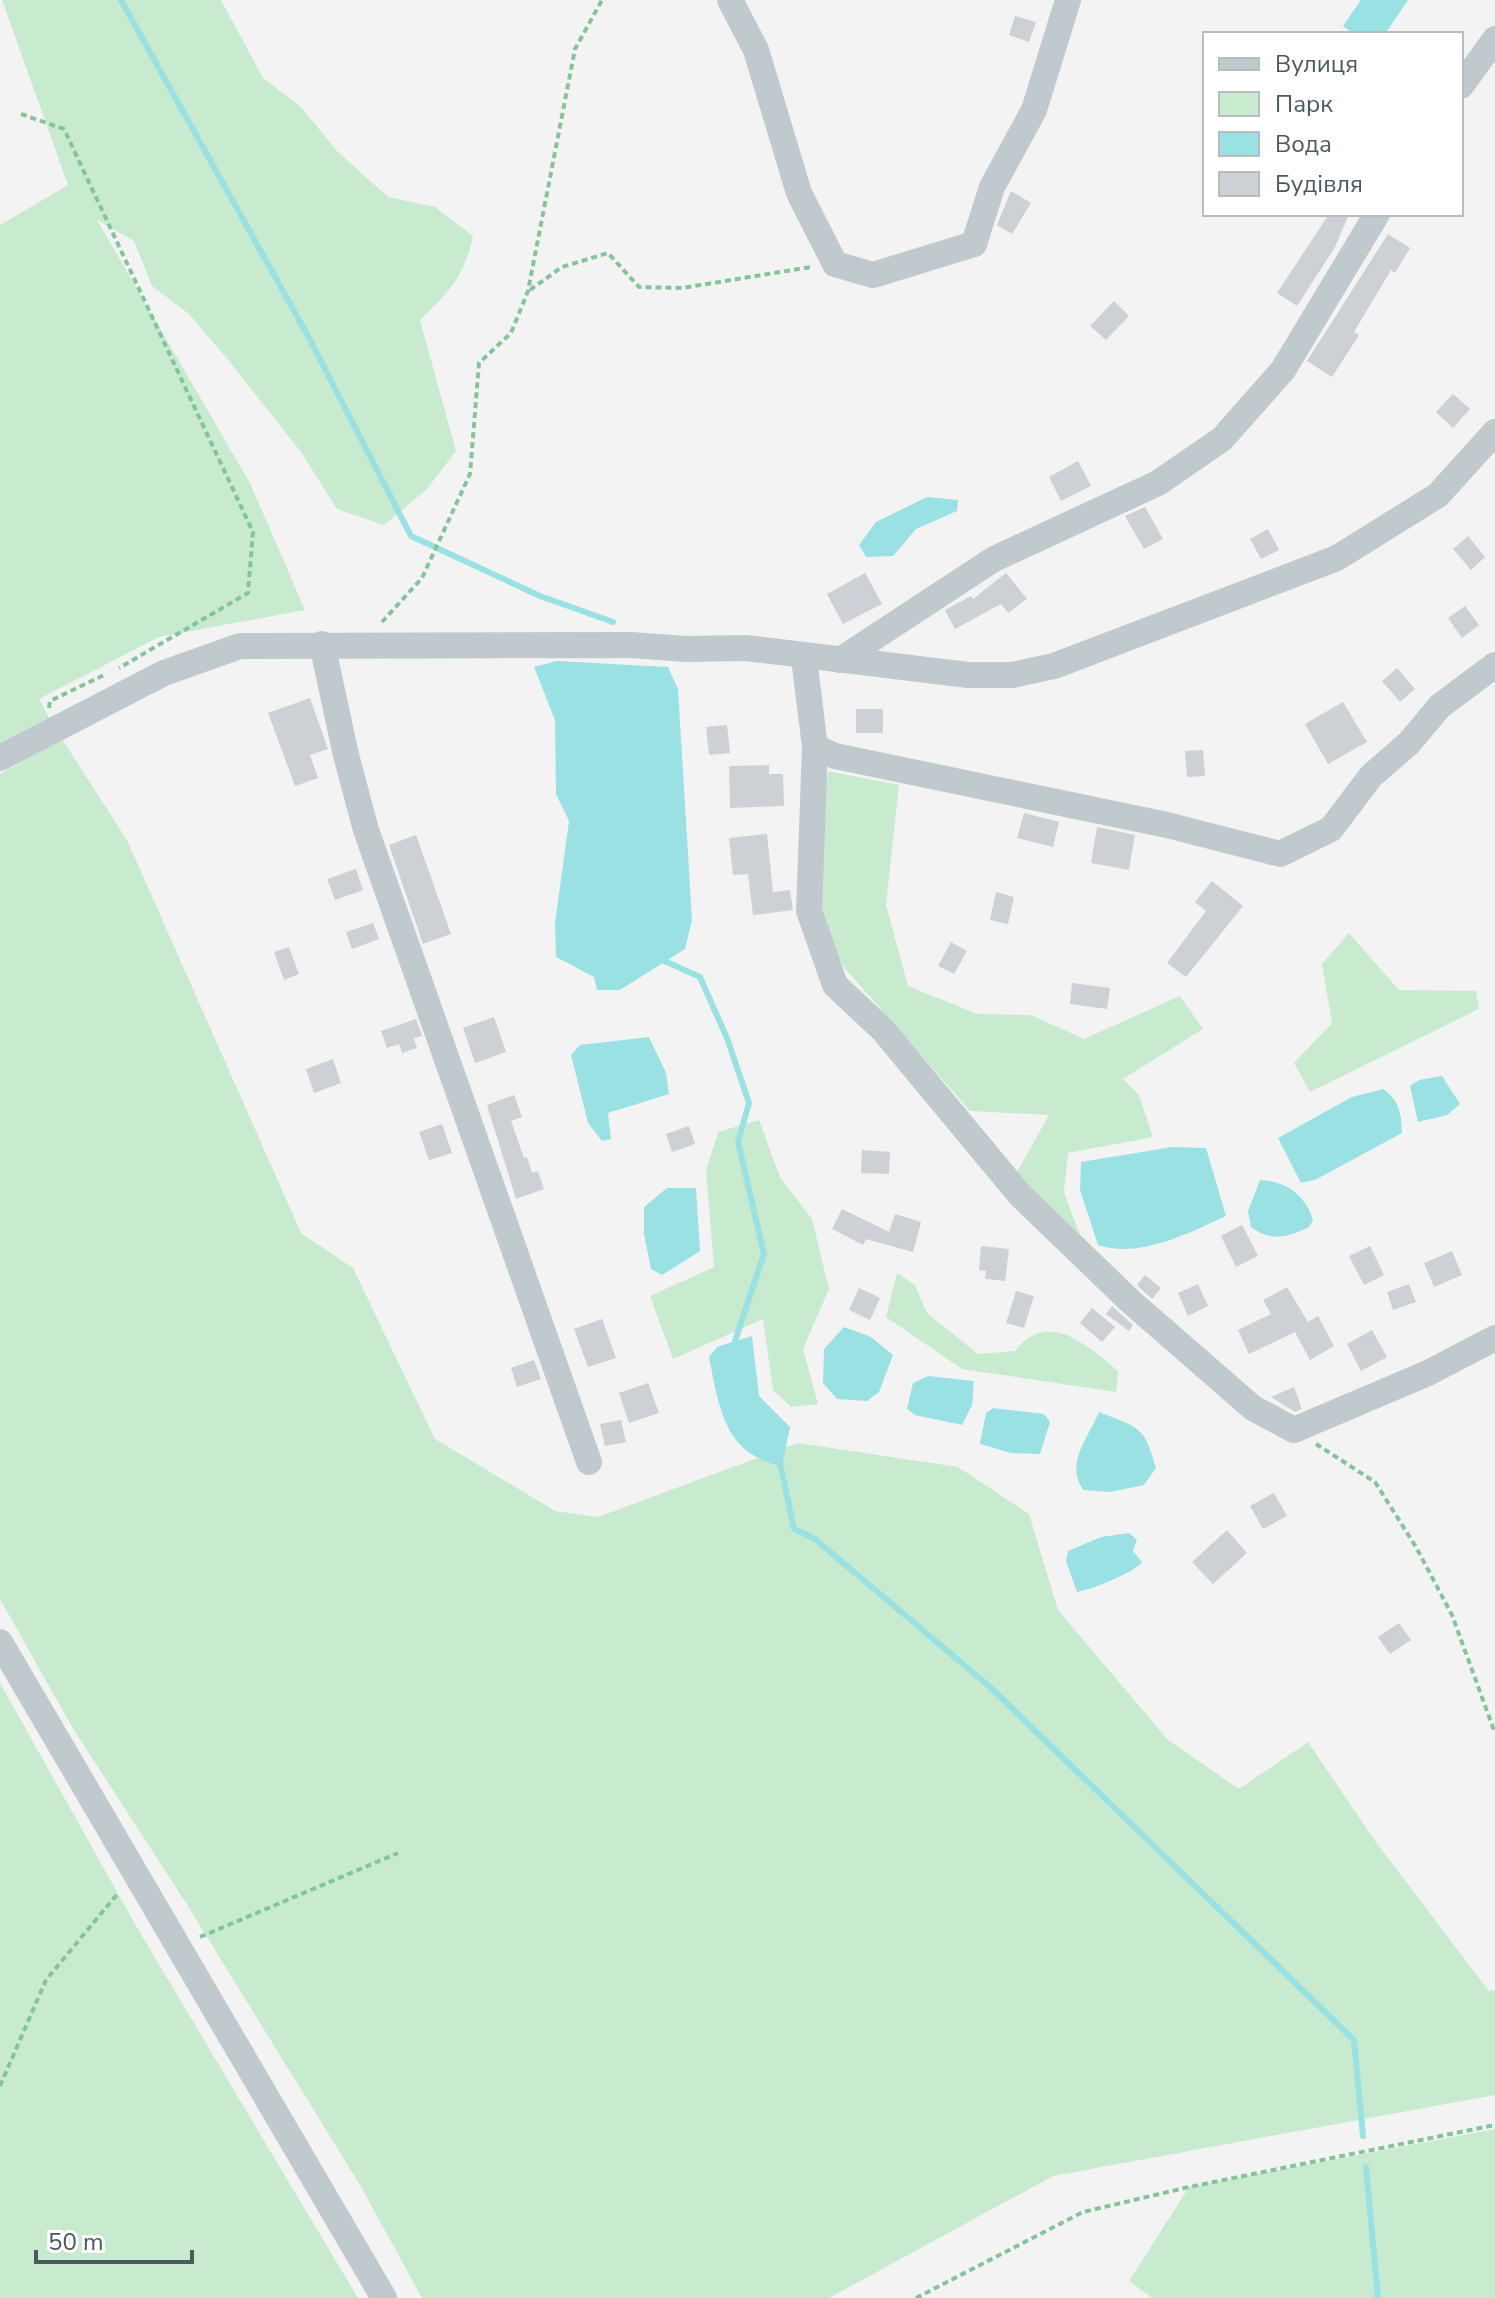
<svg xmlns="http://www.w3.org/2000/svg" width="1495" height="2298" viewBox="0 0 1495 2298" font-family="'Nunito Sans',sans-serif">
  <rect width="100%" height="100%" fill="#f4f3f3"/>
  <!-- green -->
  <g fill="#c8ebcf">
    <path d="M2,0H221L263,78L301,107L337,151L388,197L435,207L473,236C465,275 448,294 420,320L456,451L427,489L384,525L337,509L301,452L229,361L189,314L152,286L134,241L97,220L250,483L305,610L159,637L39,699L55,729L0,760V225L68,185Z"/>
    <polygon points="62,739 127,840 301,1233 353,1268 435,1439 555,1511 598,1517 798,1443 958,1467 1029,1514 1058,1610 1168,1740 1239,1789 1308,1742 1375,1841 1489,1991 1495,1990 1495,2095 1053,2176 829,2298 422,2298 360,2185 186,1903 72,1727 0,1599 0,774"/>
    <polygon points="828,771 899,785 886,905 908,986 978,1014 1031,1015 1084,1039 1180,996 1203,1029 1123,1079 1139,1095 1153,1137 1068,1153 1064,1192 1084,1246 1017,1172 1049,1115 970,1111 842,965 816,906"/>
    <polygon points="1349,933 1399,990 1476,991 1479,1009 1310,1092 1294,1063 1332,1023 1322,964"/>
    <polygon points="759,1120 780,1177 812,1219 829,1289 803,1349 818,1404 791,1407 773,1390 763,1319 673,1359 650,1296 714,1267 706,1171 718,1132"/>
    <path d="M897,1273L915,1285L927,1313L978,1354L1015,1351C1048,1308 1088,1346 1118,1371L1116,1392L962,1369L886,1317Z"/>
    <polygon points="0,1683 139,1931 358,2298 0,2298"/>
    <polygon points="1495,2129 1495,2298 1152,2298 1129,2281 1189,2187"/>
  </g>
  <!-- water -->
  <g fill="#9ae1e3">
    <polygon points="1361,0 1408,0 1385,34 1353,34 1343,26"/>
    <polygon points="927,497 958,500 957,511 916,529 893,556 866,557 859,545 876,522"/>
    <polygon points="557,661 668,667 678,689 692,920 685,949 620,990 597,990 594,977 556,957 555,923 569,821 556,794 555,720 534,667"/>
    <polygon points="649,1037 666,1073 669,1094 608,1113 611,1139 602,1141 588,1123 571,1055 580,1045"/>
    <polygon points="1442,1076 1460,1104 1447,1115 1418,1122 1410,1086 1419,1080"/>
    <path d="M1383,1089C1400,1101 1401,1113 1402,1133L1315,1180L1301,1183L1278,1138L1352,1097Z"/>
    <path d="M1172,1147L1206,1148L1226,1216C1189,1233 1139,1259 1098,1245L1080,1190L1081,1162Z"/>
    <path d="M1260,1180C1286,1181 1305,1195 1313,1220L1309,1227C1289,1237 1270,1242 1251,1227L1248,1211Z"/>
    <polygon points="667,1188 696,1188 700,1251 662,1275 651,1269 644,1234 644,1207"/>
    <polygon points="844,1327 871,1337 893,1355 879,1392 867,1401 837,1399 823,1383 824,1349"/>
    <path d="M752,1336L759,1396L790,1427L782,1466C724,1455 719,1407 709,1357L717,1347Z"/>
    <polygon points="928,1376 974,1381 972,1405 962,1425 915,1415 907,1409 913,1383"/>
    <polygon points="993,1408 1044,1414 1050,1422 1040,1454 1011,1453 980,1444 986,1413"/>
    <path d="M1099,1412C1139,1428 1144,1425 1156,1468L1144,1485L1110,1492L1083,1490C1065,1462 1088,1439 1099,1412Z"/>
    <path d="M1129,1533L1137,1540L1133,1551L1142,1562C1135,1572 1091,1590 1077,1592L1066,1561L1068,1551L1101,1537Z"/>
  </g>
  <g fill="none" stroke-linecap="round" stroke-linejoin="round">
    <!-- stream -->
    <g stroke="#9ae1e3" stroke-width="6">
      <polyline points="121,0 308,336 411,536 540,596 613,622"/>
      <polyline points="660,959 700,977 727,1038 749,1103 738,1142 764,1254 735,1341 737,1346"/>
      <polyline points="779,1458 794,1529 815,1539 990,1687 1354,2040 1363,2136"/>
      <polyline points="1366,2167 1378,2298"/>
    </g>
  </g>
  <!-- building -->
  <g fill="#cdd0d4">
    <polygon points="1015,16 1036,22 1029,42 1009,35"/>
    <polygon points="1011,191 1031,203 1012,234 997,225"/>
    <polygon points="1329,214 1349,214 1335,247 1297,306 1277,293"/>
    <polygon points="1388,234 1410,248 1395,273 1391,270 1354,332 1359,335 1332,377 1307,361"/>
    <polygon points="1114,301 1129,316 1106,340 1090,326"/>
    <polygon points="1453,394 1470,409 1453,428 1436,412"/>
    <polygon points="1078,461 1091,486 1061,501 1049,477"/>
    <polygon points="1145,507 1163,539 1144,549 1125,516"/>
    <polygon points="1268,529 1279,550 1261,559 1250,539"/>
    <polygon points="1468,536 1485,557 1471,570 1453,549"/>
    <polygon points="865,573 882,604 843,624 827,594"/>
    <polygon points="1006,573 1027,599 1008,613 1001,604 955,629 945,610 971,596 973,599"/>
    <polygon points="1465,606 1479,625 1462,638 1448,618"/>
    <polygon points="1397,668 1415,689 1400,702 1382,681"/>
    <polygon points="310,698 328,749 310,755 318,778 295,786 268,713"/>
    <polygon points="1343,702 1367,742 1328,764 1305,724"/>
    <rect x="856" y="709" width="27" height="24"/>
    <polygon points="727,725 730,753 709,755 706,727"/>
    <polygon points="1203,750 1205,776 1187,777 1185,751"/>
    <polygon points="769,765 769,774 783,774 784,806 730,808 729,766"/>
    <polygon points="1024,813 1059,822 1053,847 1017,838"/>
    <polygon points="1097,827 1135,835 1129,870 1091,863"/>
    <polygon points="767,834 773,892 790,890 793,910 753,915 748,874 733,875 729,838"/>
    <polygon points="416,835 451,934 423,944 389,845"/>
    <polygon points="356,869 363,890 335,900 327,879"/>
    <polygon points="1212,881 1243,906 1186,977 1167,963 1206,911 1195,902"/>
    <polygon points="996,892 1014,897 1008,924 990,920"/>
    <polygon points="373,923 379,939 352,949 346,932"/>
    <polygon points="951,942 967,951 954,974 938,966"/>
    <polygon points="289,947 299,974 284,980 274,952"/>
    <polygon points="1072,983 1110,988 1107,1009 1070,1004"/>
    <polygon points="494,1017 506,1052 475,1063 463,1028"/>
    <polygon points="416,1019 422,1036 414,1038 417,1048 402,1053 399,1044 387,1048 381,1031"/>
    <polygon points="333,1059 341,1083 314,1093 306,1069"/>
    <polygon points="514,1095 522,1117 511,1121 524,1158 527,1157 532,1173 538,1171 544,1189 516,1199 487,1105"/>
    <polygon points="442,1124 452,1153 429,1160 419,1132"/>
    <polygon points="689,1126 695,1144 672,1152 666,1134"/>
    <polygon points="862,1150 890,1152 889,1174 861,1173"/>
    <polygon points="842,1209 889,1232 895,1214 921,1222 913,1252 866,1239 863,1245 832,1229"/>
    <polygon points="1242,1225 1258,1256 1236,1267 1221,1236"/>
    <polygon points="981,1246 1009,1249 1005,1281 985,1279 986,1271 979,1270"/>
    <polygon points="1370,1246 1384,1275 1364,1285 1349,1256"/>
    <polygon points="1452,1251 1462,1275 1434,1287 1424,1263"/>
    <polygon points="1145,1275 1161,1288 1152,1299 1137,1285"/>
    <polygon points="1198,1284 1208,1306 1188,1316 1178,1293"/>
    <polygon points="1409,1284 1416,1302 1393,1310 1387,1292"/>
    <polygon points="1287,1287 1308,1322 1318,1316 1334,1346 1310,1360 1295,1332 1249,1354 1238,1330 1271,1314 1263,1300"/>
    <polygon points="859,1288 880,1298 870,1320 849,1310"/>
    <polygon points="1016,1291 1034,1296 1024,1328 1006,1323"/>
    <polygon points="1112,1306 1133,1325 1129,1331 1106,1314"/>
    <polygon points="1092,1308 1115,1327 1102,1342 1080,1323"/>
    <polygon points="602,1319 616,1358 588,1367 574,1329"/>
    <polygon points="1372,1330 1387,1357 1361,1371 1347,1344"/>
    <polygon points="534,1360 541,1379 517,1387 511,1368"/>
    <polygon points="648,1383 659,1413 629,1423 619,1393"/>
    <polygon points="1294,1387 1302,1409 1295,1412 1271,1397"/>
    <polygon points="621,1420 626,1442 605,1446 600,1424"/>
    <polygon points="1274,1493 1287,1516 1263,1529 1250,1506"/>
    <polygon points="1227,1530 1247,1553 1213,1584 1192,1562"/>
    <polygon points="1399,1623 1411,1640 1390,1654 1378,1637"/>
  </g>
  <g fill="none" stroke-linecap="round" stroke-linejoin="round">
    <!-- path -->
    <g stroke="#83c599" stroke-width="4" stroke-dasharray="6 4" stroke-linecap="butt">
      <polyline points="21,114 64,129 253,532 248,593 119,668"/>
      <polyline points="530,290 562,267 608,253 639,287 682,288 811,267"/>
      <polyline points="382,622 422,578 470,474 479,363 511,333 528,291 575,49 602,0"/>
      <polyline points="49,708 50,701 104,675"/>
      <polyline points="1316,1444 1375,1482 1416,1547 1452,1615 1495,1733"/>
      <polyline points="200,1937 398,1853"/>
      <polyline points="0,2086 46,1980 119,1892"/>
      <polyline points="916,2298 1083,2212 1189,2187 1495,2125"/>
    </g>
    <!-- minor -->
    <g stroke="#c0c9cd" stroke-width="26">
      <polyline points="730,0 756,50 799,193 835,264 873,275 974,244 992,187 1034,110 1068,0"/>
      <polyline points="1461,86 1495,39"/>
      <polyline points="322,644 346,755 366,830 589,1462"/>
      <polyline points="804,658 815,747 809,911 835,985 883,1030 1020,1195 1130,1301 1253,1408 1294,1430 1428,1373 1495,1338"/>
      <polyline points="840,660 994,559 1158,483 1222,439 1283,370 1377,214"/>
      <polyline points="815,747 835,756 1167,825 1280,854 1331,829 1371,776 1409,743 1440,706 1495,665"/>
      <polyline points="0,758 164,673 240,646 631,645 686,649 746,648 968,675 1012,675 1054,666 1337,558 1438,495 1495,432"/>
      <polyline points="0,1642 384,2298"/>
    </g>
  </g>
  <!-- legend -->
  <rect x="1203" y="32" width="260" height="184" fill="#ffffff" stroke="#b7bdbf" stroke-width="2"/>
  <rect x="1219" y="58" width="40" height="12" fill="#c0c9cd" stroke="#b7bdbf" stroke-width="2"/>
  <text x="1275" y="72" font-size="24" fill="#4c595e">Вулиця</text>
  <rect x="1219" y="92" width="40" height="24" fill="#c8ebcf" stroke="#b7bdbf" stroke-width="2"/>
  <text x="1275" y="112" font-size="24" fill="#4c595e">Парк</text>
  <rect x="1219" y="132" width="40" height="24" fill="#9ae1e3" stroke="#b7bdbf" stroke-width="2"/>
  <text x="1275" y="152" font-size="24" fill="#4c595e">Вода</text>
  <rect x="1219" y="172" width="40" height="24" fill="#cdd0d4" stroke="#b7bdbf" stroke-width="2"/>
  <text x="1275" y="192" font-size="24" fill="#4c595e">Будівля</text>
  <!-- scale -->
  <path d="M36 2250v12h156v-12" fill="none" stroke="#4c595e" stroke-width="4"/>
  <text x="48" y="2250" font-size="24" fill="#4c595e" stroke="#ffffff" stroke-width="6" paint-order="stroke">50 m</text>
</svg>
